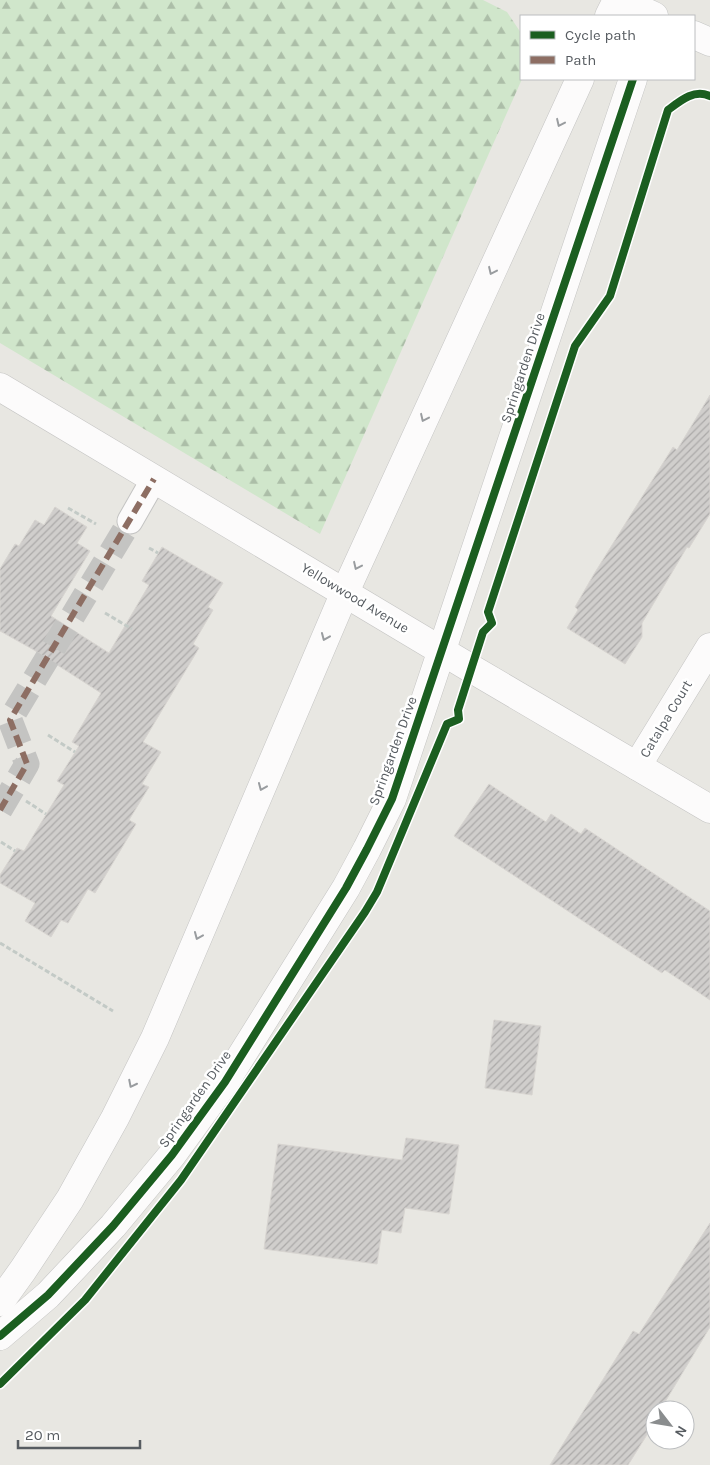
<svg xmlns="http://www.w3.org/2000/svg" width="710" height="1465" viewBox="0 0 710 1465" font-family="Karla,sans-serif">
  <defs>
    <pattern id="forest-firs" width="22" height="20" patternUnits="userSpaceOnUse" patternTransform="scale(1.25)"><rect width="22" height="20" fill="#d0e6cb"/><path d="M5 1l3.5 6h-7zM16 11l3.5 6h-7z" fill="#acbea8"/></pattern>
    <pattern id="building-hatch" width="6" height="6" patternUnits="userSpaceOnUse" patternTransform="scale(1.25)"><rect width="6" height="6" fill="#d0cecc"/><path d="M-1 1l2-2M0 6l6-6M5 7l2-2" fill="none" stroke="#acaaa9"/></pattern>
  </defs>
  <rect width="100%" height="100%" fill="#e8e7e2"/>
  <!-- forest -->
  <polygon fill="url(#forest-firs)" points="0,0 483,0 507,12 521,33 522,79 320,534 0,343"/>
  <!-- building -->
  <g fill="url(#building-hatch)" stroke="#d8d5d1">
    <polygon points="710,395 710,514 689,548 687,547 642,623 642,637 625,664 567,628 578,610 575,607 594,574 673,447 677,450"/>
    <polygon points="55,507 87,527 77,543 90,551 51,616 109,653 149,585 142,581 162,547 223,583 208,607 213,610 193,644 199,648 143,742 161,752 142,784 149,787 129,820 136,824 95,893 88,889 68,923 61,920 51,937 25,921 35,903 0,883 0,875 17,848 24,851 64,785 57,781 79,746 72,742 101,693 34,650 0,631 0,569 15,544 19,546 35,520 44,525"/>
    <polygon points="489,784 546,822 551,814 581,834 585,828 710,911 710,1000 665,970 662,973 454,836"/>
    <polygon points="494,1020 541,1026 532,1095 485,1088"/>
    <polygon points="406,1138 459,1145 449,1214 405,1208 401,1233 382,1230 377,1264 264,1249 278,1144 402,1160"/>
    <polygon points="710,1223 710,1327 665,1402 667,1404 663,1410 655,1410 655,1422 628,1465 550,1465 633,1331 639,1334"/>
  </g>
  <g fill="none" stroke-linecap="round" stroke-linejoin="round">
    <!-- pedestrian-tunnel -->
    <polyline stroke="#c4c4c2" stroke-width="25" stroke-dasharray="25 12" stroke-linecap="butt" points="0,810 27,764 10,720 130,521"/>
    <defs>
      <polyline id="pedestrian" points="130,521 154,479"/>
      <g id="minor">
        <polyline points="609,16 617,0"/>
        <polyline points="0,387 472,669 710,809"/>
        <polyline points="637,766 710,647"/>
        <polyline points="0,1302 23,1270 70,1199 115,1118 155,1038 345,592 580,79"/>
        <polyline points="0,1336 48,1295 113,1226 172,1155 225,1082 346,888 367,849 392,799 633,79"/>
      </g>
      <g id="secondary">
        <polyline points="620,0 654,16"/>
        <polyline points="694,35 710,42"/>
      </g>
    </defs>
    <!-- pedestrian casing -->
    <use href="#pedestrian" stroke="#c4c4c3" stroke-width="27"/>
    <!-- minor casing -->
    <use href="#minor" stroke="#c4c4c3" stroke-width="29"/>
    <!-- secondary casing -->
    <use href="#secondary" stroke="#c4c5c4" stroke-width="29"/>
    <!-- path -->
    <g stroke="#c3cac6" stroke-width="3" stroke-dasharray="5 2.5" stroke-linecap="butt">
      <polyline points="68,508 96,524"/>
      <polyline points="149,548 158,553"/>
      <polyline points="105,613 132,629"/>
      <polyline points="48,735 75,752"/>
      <polyline points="26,801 46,814"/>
      <polyline points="1,842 15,851"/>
      <polyline points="0,943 113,1011"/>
    </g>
    <!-- pedestrian -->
    <use href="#pedestrian" stroke="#fcfbfb" stroke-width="25"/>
    <!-- minor -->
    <use href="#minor" stroke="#fcfbfb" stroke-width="28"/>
    <!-- secondary -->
    <use href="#secondary" stroke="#fcfbfb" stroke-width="28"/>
    <!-- quiet -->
    <polyline stroke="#8d6e63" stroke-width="6" stroke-dasharray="12 6" stroke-linecap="butt" points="0,810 27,764 10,720 154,479"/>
    <defs>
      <g id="cycleway">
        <polyline points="0,1336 48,1295 113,1226 172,1155 225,1082 346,888 367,849 392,799 633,79"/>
        <path d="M0,1384L85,1300L181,1180L365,912L377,892L447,724L459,719L458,710L483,632L492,623L488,612L575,346L610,296L668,110C681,100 694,89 710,96"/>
      </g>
    </defs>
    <!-- cycleway casing -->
    <use href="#cycleway" stroke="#fff" stroke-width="11"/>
    <!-- cycleway -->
    <use href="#cycleway" stroke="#1b5e20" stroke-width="8"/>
  </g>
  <!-- one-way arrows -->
  <defs><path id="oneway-chevron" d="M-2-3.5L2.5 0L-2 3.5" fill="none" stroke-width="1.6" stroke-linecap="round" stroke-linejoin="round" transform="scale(1.25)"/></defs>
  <g stroke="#999c9f">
    <use href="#oneway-chevron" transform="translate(560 123) rotate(115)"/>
    <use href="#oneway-chevron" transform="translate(492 271) rotate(115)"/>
    <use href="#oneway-chevron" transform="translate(424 418) rotate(115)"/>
    <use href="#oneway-chevron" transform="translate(357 566) rotate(115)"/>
    <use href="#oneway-chevron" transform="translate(325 637) rotate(113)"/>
    <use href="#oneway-chevron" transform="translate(262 787) rotate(113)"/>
    <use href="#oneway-chevron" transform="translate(198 936) rotate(113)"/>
    <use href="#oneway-chevron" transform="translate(132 1084) rotate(117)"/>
  </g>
  <g text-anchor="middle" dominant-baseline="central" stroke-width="5" stroke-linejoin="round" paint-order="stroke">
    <!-- street labels -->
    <g font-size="14" fill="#575c61" stroke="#fff">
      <text transform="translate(523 368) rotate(-72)">Springarden Drive</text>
      <text transform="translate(355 598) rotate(31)">Yellowwood Avenue</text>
      <text transform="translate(666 719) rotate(-59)">Catalpa Court</text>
      <text transform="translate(393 751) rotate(-70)">Springarden Drive</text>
      <text transform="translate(195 1099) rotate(-55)">Springarden Drive</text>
    </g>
  </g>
  <!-- legend -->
  <rect x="520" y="15" width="175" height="65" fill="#ffffff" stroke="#bcbec0"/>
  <rect x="530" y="31" width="25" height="8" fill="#1b5e20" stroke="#bcbec0"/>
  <text x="565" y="40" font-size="15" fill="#575c61">Cycle path</text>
  <rect x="530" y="56" width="25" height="8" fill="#8d6e63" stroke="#bcbec0"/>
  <text x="565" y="65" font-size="15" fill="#575c61">Path</text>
  <!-- north arrow -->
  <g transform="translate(670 1425) rotate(121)"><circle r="24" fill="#ffffff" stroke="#bcbec0"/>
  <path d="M0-4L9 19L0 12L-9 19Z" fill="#8a8d8e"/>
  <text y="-8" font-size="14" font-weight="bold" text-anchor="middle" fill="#575c61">N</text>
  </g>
  <!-- scale -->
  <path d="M18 1440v8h122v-8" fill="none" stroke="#575c61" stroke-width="2.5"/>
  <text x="25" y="1440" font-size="15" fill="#575c61" stroke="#ffffff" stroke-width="4" paint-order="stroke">20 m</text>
</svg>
